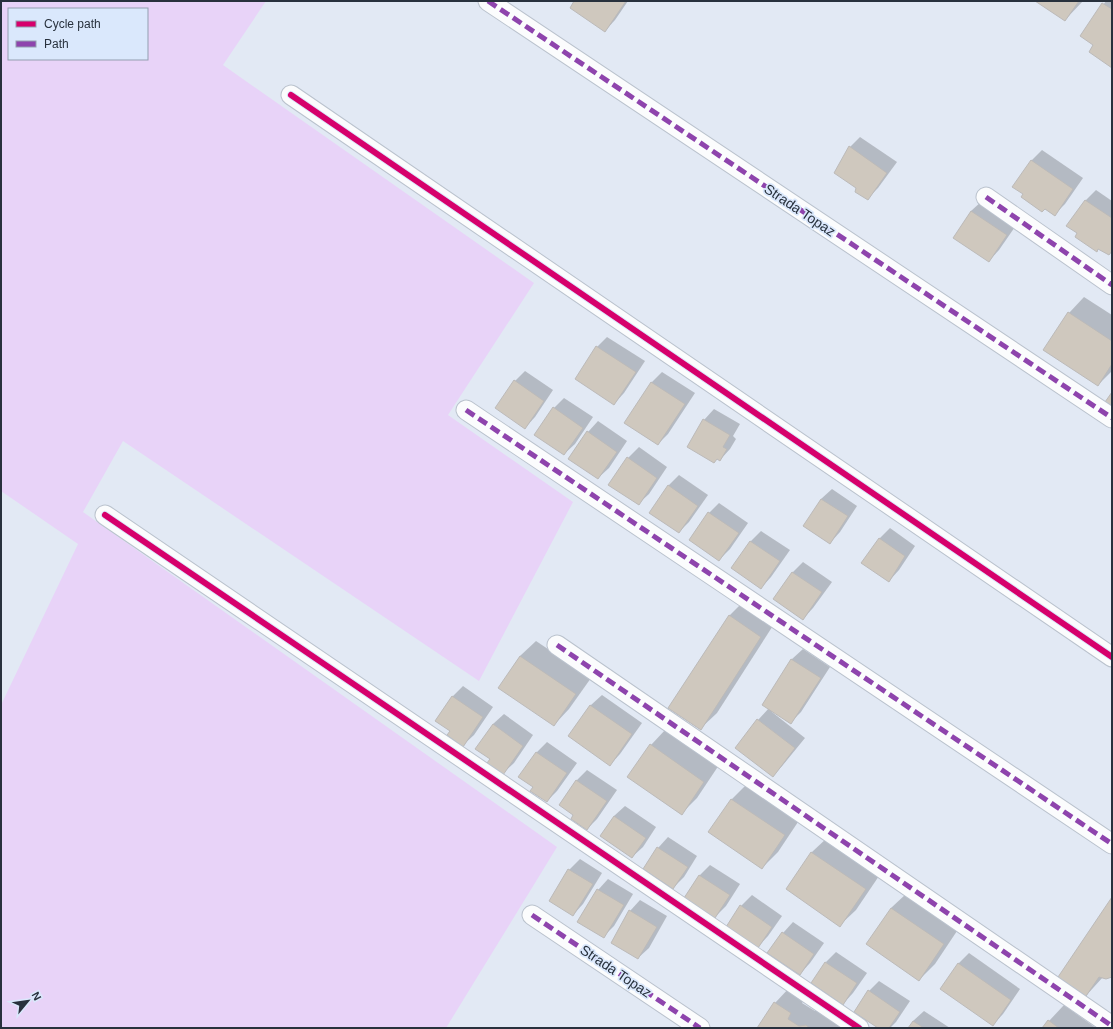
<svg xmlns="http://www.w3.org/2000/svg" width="1113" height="1029" viewBox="0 0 1113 1029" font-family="Helvetica,sans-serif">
  <rect width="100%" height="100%" fill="#e2e9f4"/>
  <!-- green -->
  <path fill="#e8d3f8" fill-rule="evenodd" d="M1,1H266L223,65L534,283L448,415L573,502L479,681L123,441L83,512L557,847L446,1028H1V705L78,544L1,491ZM9,9H147V59H9Z"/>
  <!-- shadow -->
  <g fill="#0003">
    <polygon points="576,1 628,1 615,20 605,31"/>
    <polygon points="1037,1 1083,1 1065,20"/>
    <polygon points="1106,1 1112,1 1112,67 1095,44 1081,35"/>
    <polygon points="860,137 897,162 878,188 867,199 857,188 850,147"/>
    <polygon points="1042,150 1083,178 1065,204 1054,215 1024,194 1031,161"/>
    <polygon points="1096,190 1112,201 1112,251 1078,233 1068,226 1086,200"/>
    <polygon points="982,201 1017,224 999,250 989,261 954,238 971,211"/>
    <polygon points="1084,297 1112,315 1112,371 1098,385 1069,313"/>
    <polygon points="607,337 645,361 624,393 614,404 597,347"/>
    <polygon points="525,371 553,390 535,417 525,428 515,381"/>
    <polygon points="662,372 695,393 668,434 658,444 625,423 652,382"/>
    <polygon points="564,398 593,417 575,444 564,454 554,408"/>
    <polygon points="714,409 740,424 733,436 736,439 730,449 720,460 704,420"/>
    <polygon points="598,421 627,441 609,468 598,478 570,458 588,432"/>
    <polygon points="639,447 667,467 649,494 638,504 610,484 628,458"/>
    <polygon points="679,475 708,495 689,522 679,532 668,486"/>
    <polygon points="832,489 857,506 840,532 830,543 804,526 821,499"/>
    <polygon points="719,503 748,523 730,549 719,560 709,513"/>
    <polygon points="890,528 915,546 899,570 889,581 863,563 880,538"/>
    <polygon points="761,531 790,550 771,577 761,588 733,568 751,541"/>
    <polygon points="803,562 832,582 813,608 803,619 775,599 793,572"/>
    <polygon points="745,600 776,621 717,713 701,728 729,616"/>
    <polygon points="536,641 591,678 569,709 554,725 499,688 520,656"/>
    <polygon points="803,649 830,667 801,712 791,722 773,711 772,712 805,738 783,765 773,776 737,747 758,720 769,708 763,704 792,659"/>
    <polygon points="463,686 493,707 474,735 463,745 451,731 436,720 453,696"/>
    <polygon points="602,695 642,723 620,754 610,765 569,736 591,705"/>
    <polygon points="504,714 533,735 514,763 503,773 491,759 493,724"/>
    <polygon points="666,729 719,765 697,798 681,814 629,777 651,745"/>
    <polygon points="547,742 577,763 557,791 547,801 535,787 520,776 537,752"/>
    <polygon points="587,770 617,790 597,819 587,829 575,815 560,804 577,780"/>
    <polygon points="747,784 800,819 778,852 762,868 710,832 732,799"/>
    <polygon points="625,806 656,827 643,847 632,857 614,816"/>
    <polygon points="668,837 697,856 684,877 673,888 658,848"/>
    <polygon points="828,837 881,873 856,910 840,925 787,889 812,852"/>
    <polygon points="580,859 602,873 583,904 573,915 569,870"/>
    <polygon points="710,865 740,884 726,906 715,917 685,897 700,875"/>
    <polygon points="608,879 633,894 614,926 604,936 598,890"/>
    <polygon points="907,893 959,928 935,964 919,980 891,908"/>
    <polygon points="752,895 782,916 768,936 758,947 741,906"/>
    <polygon points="1112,899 1112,976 1103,977 1084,998"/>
    <polygon points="640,900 667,916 649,948 638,958 630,911"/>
    <polygon points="793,922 824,943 810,963 800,974 783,933"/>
    <polygon points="836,952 867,973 853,993 843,1004 826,962"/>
    <polygon points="969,953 1020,989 1003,1014 993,1025 958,964"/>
    <polygon points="879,981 910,1001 896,1022 890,1028 880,1028 869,991"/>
    <polygon points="790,987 806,997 802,1003 815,1011 822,1010 844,1028 758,1028 775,1003"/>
    <polygon points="1064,1005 1096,1028 1043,1028 1049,1021"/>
    <polygon points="924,1011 950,1028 909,1028 913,1021"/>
  </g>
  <!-- building -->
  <g fill="#cfc8be" stroke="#bcbab9">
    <polygon points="574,1 626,1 605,32 570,8"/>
    <polygon points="1035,1 1079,1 1065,21"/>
    <polygon points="1102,3 1112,9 1112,68 1089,52 1093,45 1080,36"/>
    <polygon points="849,146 887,173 868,200 855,192 856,188 834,173"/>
    <polygon points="1031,160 1073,189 1055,216 1045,209 1042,212 1021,197 1023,194 1012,187"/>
    <polygon points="1085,200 1112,218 1112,251 1109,255 1098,249 1097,252 1075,237 1077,233 1066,226"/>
    <polygon points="971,211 1007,235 989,262 953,238"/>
    <polygon points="1068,312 1112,341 1112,364 1098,386 1043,350"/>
    <polygon points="596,346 636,372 614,405 575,379"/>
    <polygon points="514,380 544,401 525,429 495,408"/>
    <polygon points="651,382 685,404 658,445 624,423"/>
    <polygon points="1112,392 1112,407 1105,402"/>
    <polygon points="553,407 583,428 564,455 534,435"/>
    <polygon points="703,419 730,435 723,447 727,449 720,461 717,459 714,463 687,447"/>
    <polygon points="587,431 617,452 598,479 568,459"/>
    <polygon points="627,457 657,478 639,505 608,485"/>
    <polygon points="668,485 698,506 679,533 649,513"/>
    <polygon points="821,499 848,516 830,544 803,526"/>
    <polygon points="708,512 739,533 719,561 689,540"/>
    <polygon points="879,538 905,556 889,582 861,563"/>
    <polygon points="750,541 780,561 761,589 731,568"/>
    <polygon points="792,572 822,592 803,620 773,599"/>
    <polygon points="729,615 761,637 701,730 668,708"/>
    <polygon points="520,656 576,694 554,726 498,688"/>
    <polygon points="791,659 821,678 791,724 762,705"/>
    <polygon points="452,696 483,717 463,747 447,735 450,731 435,721"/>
    <polygon points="590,705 632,734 610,766 568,736"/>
    <polygon points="757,719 795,748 773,777 735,748"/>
    <polygon points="493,724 523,746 503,775 487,763 490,759 475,749"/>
    <polygon points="650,744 704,782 682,815 627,777"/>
    <polygon points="536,752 567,773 547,802 530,791 533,787 518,777"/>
    <polygon points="576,780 607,801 587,830 571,819 573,815 559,805"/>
    <polygon points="731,799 785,835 762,869 708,832"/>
    <polygon points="614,816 646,838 632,858 600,836"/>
    <polygon points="657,847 688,867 673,889 643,869"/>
    <polygon points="811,852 866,889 840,927 786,889"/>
    <polygon points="568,869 593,884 573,916 549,901"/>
    <polygon points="699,875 730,895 715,918 684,898"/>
    <polygon points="597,889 624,905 604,938 577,922"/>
    <polygon points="1112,897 1112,977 1106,979 1099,977 1084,999 1056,980"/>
    <polygon points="740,905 772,927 758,948 726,927"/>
    <polygon points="891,908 944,944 919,981 866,944"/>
    <polygon points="629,910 657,927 638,959 611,943"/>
    <polygon points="782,932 814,954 800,975 767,953"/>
    <polygon points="825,962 857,983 843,1005 811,983"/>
    <polygon points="958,963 1011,1000 993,1026 940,989"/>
    <polygon points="868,990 900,1012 889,1028 878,1028 854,1012"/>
    <polygon points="774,1002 791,1013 788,1019 799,1026 806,1025 810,1028 757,1028"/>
    <polygon points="1048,1020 1059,1028 1042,1028"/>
    <polygon points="913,1021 924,1028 908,1028"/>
  </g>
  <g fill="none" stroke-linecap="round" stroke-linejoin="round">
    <defs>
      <g id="minor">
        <polyline points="488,1 1112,418"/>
        <polyline points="291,95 1112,657"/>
        <polyline points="986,197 1112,285"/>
        <polyline points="466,410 1112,844"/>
        <polyline points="105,515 859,1028"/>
        <polyline points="557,645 1112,1026"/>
        <polyline points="532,915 700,1028"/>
      </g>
    </defs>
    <!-- minor casing -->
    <use href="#minor" stroke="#bac2cd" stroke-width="21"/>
    <!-- minor -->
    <use href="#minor" stroke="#fbfcfd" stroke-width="19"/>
    <!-- quiet -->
    <g stroke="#8e44ad" stroke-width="5" stroke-dasharray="10 5" stroke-linecap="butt">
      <polyline points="488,1 1112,418"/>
      <polyline points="986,197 1112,285"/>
      <polyline points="466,410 1112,844"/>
      <polyline points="557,645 1112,1026"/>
      <polyline points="532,915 700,1028"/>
    </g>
    <defs>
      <g id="cycleway">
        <polyline points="291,95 1112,657"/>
        <polyline points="105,515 859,1028"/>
      </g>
    </defs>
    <!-- cycleway casing -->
    <use href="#cycleway" stroke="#dae8fc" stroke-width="8"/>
    <!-- cycleway -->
    <use href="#cycleway" stroke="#d6006c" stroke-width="6"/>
  </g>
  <g text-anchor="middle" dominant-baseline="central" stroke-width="3.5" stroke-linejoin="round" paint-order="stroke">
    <!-- street labels -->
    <g font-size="14" fill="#28313d" stroke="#dae8fc">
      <text transform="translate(800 210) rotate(34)">Strada Topaz</text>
      <text transform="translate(616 971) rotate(34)">Strada Topaz</text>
    </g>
  </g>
  <!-- border -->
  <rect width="1113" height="1029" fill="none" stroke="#28313d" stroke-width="4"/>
  <!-- legend -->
  <rect x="8" y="8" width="140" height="52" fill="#dae8fc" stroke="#939fb0"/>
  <rect x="16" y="21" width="20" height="6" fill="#d6006c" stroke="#939fb0"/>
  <text x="44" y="28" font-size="12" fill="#28313d">Cycle path</text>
  <rect x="16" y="41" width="20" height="6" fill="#8e44ad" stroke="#939fb0"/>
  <text x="44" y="48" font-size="12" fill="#28313d">Path</text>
  <!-- north arrow -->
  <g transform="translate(28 1001) rotate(61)" stroke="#dae8fc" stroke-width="3" paint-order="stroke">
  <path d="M0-3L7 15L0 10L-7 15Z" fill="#28313d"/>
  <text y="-6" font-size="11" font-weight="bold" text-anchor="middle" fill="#28313d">N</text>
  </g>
</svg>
